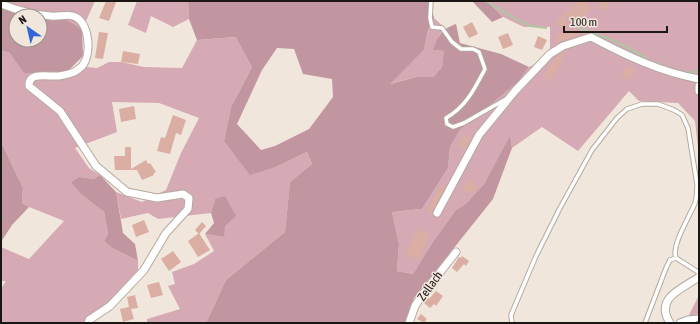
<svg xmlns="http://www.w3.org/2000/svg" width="700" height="324" viewBox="0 0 700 324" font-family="'Asap Condensed',sans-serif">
  <rect width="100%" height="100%" fill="#f1e6db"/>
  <!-- green -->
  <g fill="#d6aab5">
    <polygon points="4,1 95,1 82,30 61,18 19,14 1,8 1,3"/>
    <polygon points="137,1 188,1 189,19 173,27 151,16 146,33 128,25"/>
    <polygon points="487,1 699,1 699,157 695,121 678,103 639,101 629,91 578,151 542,127 512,148 510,137 484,184 466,205 455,211 430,246 413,274 397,271 399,244 392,212 422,209 448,168 450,147 460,130 518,82 529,67 539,62 550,50 550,27 524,27 503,17"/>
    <polygon points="434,18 445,28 440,34 434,50 445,51 442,67 433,77 416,77 389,84 424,50 428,30"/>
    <polygon points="237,37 252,67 231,107 224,141 278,166 307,152 312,164 290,182 285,232 226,280 206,323 147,323 147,319 180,309 168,286 175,284 172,272 194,264 214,251 205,234 224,237 215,199 211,213 158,219 148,213 121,219 116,192 142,202 166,190 181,153 199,118 159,103 112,102 117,132 75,148 89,168 100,175 94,179 80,177 82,195 104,212 108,234 104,241 112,248 138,261 138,270 110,301 82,323 1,323 1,289 6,281 1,281 1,247 29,259 64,221 29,207 22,203 23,188 1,142 1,50 67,72 75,66 97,68 109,62 121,62 144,67 182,68 197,40"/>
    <polygon points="699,295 699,323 685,323"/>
  </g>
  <!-- forest -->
  <g fill="#c196a0" fill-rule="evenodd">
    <path d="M188,1H430L434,18L428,30L424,50L390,84L416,77H433L442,67L444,51L433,50C439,35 440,30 456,24L460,43L501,54L529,67L518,82L460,130L450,147L448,168L422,209L392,212L399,244L397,271L413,274L430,246L455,211L466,204L484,184L510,136L512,148L493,199L414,298L405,323H206L226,280L285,232L290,182L312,164L307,152L278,166L250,175L224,141L231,107L252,67L236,37L197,40L189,19ZM277,48L294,49L303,74L332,79L333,97L309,129L275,146L261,150L237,124L262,70Z"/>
    <polygon points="472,1 487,1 503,17 492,22"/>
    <path d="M1,8C7,10 13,12 19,14C45,19 59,11 82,30L83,56L67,72L24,73L10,53L1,50ZM16,16H40V40H16Z"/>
    <polygon points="1,142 23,188 22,203 29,207 12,225 1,242"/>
    <polygon points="100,175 116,192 123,233 135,244 138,261 112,248 104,241 108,234 104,212 82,195 71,182 80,177 94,179"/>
    <polygon points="225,196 236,216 225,226 224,237 205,234 214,223 211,213 215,199"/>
  </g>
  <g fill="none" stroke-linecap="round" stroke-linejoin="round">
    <!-- stream -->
    <g stroke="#afc6a3" stroke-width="2">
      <polyline points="486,1 512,17 531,26 546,28"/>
      <path d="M577,27C602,36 628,45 650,61"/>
      <path d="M656,63C668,67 687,77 699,70"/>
    </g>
  </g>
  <!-- building -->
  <g fill="#daaea3">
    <polygon points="106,1 116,2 109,21 99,18"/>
    <polygon points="577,1 584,1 591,6 580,25 564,14 569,32 582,34 558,42 556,35 567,31 556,23 566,9 570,12"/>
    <polygon points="601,1 610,1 606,11 598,8"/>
    <polygon points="472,22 478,34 469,38 463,27"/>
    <polygon points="99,32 108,33 103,59 95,58"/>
    <polygon points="508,33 513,45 503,49 498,37"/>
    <polygon points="538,36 547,40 542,50 534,47"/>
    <polygon points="123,51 140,54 138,64 121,62"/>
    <polygon points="562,52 564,54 560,60 563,62 549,81 543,76 557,56"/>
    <polygon points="628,65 635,70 629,80 621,75"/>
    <polygon points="134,106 136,119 121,122 119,109"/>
    <polygon points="173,115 186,120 181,135 176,133 170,154 157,151 161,137 165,138"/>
    <polygon points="465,134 472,138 465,150 458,145"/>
    <polygon points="125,147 131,147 131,169 146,160 148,164 150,163 156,172 153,174 154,175 142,180 137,170 115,170 114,156 125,156"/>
    <polygon points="468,179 474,183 473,185 477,188 473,193 469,191 468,193 462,190"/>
    <polygon points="441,185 445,187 433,211 432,214 427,211"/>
    <polygon points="144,220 149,232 136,237 132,225"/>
    <polygon points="202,222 206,226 199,234 195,230"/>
    <polygon points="417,229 430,235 418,260 405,255"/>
    <polygon points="199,233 210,250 198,257 188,241"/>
    <polygon points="173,251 181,262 169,271 161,259"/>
    <polygon points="462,256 469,261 466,266 464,264 457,272 452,268 459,257 461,258"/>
    <polygon points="159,282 163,295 151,298 147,285"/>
    <polygon points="436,291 443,296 436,306 434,304 430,308 423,302 427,297 429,299"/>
    <polygon points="135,295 138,308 131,309 134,319 123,322 120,309 129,307 127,297"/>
    <polygon points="421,314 427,319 424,323 417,319"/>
  </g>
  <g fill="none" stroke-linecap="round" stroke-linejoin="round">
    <defs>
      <g id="service">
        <path d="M431,1L430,18L432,27L442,28L452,42L461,49H473L479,52L485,69C475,88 466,107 446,118L447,124L453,127L464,123L506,99"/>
        <path d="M512,323L511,315L536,256L560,208L592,150L617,118L627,109L642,104H658L674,110L682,115L688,128L697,184C697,190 697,197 695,203C690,216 671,245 676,258L698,272L699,274"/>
        <polyline points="645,323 666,268 670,260 676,258"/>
      </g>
      <g id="minor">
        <path d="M1,4C16,10 35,15 51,16C58,17 66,14 73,16C89,21 92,52 83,65C82,67 78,69 76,71C71,74 65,75 59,76C49,77 28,71 29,86L60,111L96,166L127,192L157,198L183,194L189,198L188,209L166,233L144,270L110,306L89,320L88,323"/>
        <polyline points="699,86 699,91"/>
        <path d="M437,213L479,135L515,91L550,54L563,46L591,37C625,55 660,72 699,79"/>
        <polyline points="409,323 415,306 422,295 456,252"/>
        <path d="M670,323C654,298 682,289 699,277"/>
        <polyline points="680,323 688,320 699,319"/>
      </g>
    </defs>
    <!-- service casing -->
    <use href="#service" stroke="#b3a99e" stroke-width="5.5"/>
    <!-- minor casing -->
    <use href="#minor" stroke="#b3a99e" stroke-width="9"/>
    <!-- service -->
    <use href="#service" stroke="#fff" stroke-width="3.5"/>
    <!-- minor -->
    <use href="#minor" stroke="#fff" stroke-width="7"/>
    <!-- rail -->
    <polyline stroke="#827b74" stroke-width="2" stroke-dasharray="2 4" stroke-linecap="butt" points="697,323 699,318"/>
  </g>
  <g text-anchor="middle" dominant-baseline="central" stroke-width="3" stroke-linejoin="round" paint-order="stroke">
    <!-- street labels -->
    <g font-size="12" fill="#1a1613" stroke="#f1e6db">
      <text transform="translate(430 286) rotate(-54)">Zellach</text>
    </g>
  </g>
  <!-- border -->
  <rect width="700" height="324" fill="none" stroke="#1a1613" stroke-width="4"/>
  <!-- north arrow -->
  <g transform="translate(28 28) rotate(326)"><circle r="19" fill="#f1e6db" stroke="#9b938b"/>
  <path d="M0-3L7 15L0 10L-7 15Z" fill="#3266d5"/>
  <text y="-6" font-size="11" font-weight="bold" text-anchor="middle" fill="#1a1613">N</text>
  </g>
  <!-- scale -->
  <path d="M564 26v6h103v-6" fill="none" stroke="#1a1613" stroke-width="2"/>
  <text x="570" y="26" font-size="12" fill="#1a1613" stroke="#f1e6db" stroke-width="3" paint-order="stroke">100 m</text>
</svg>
